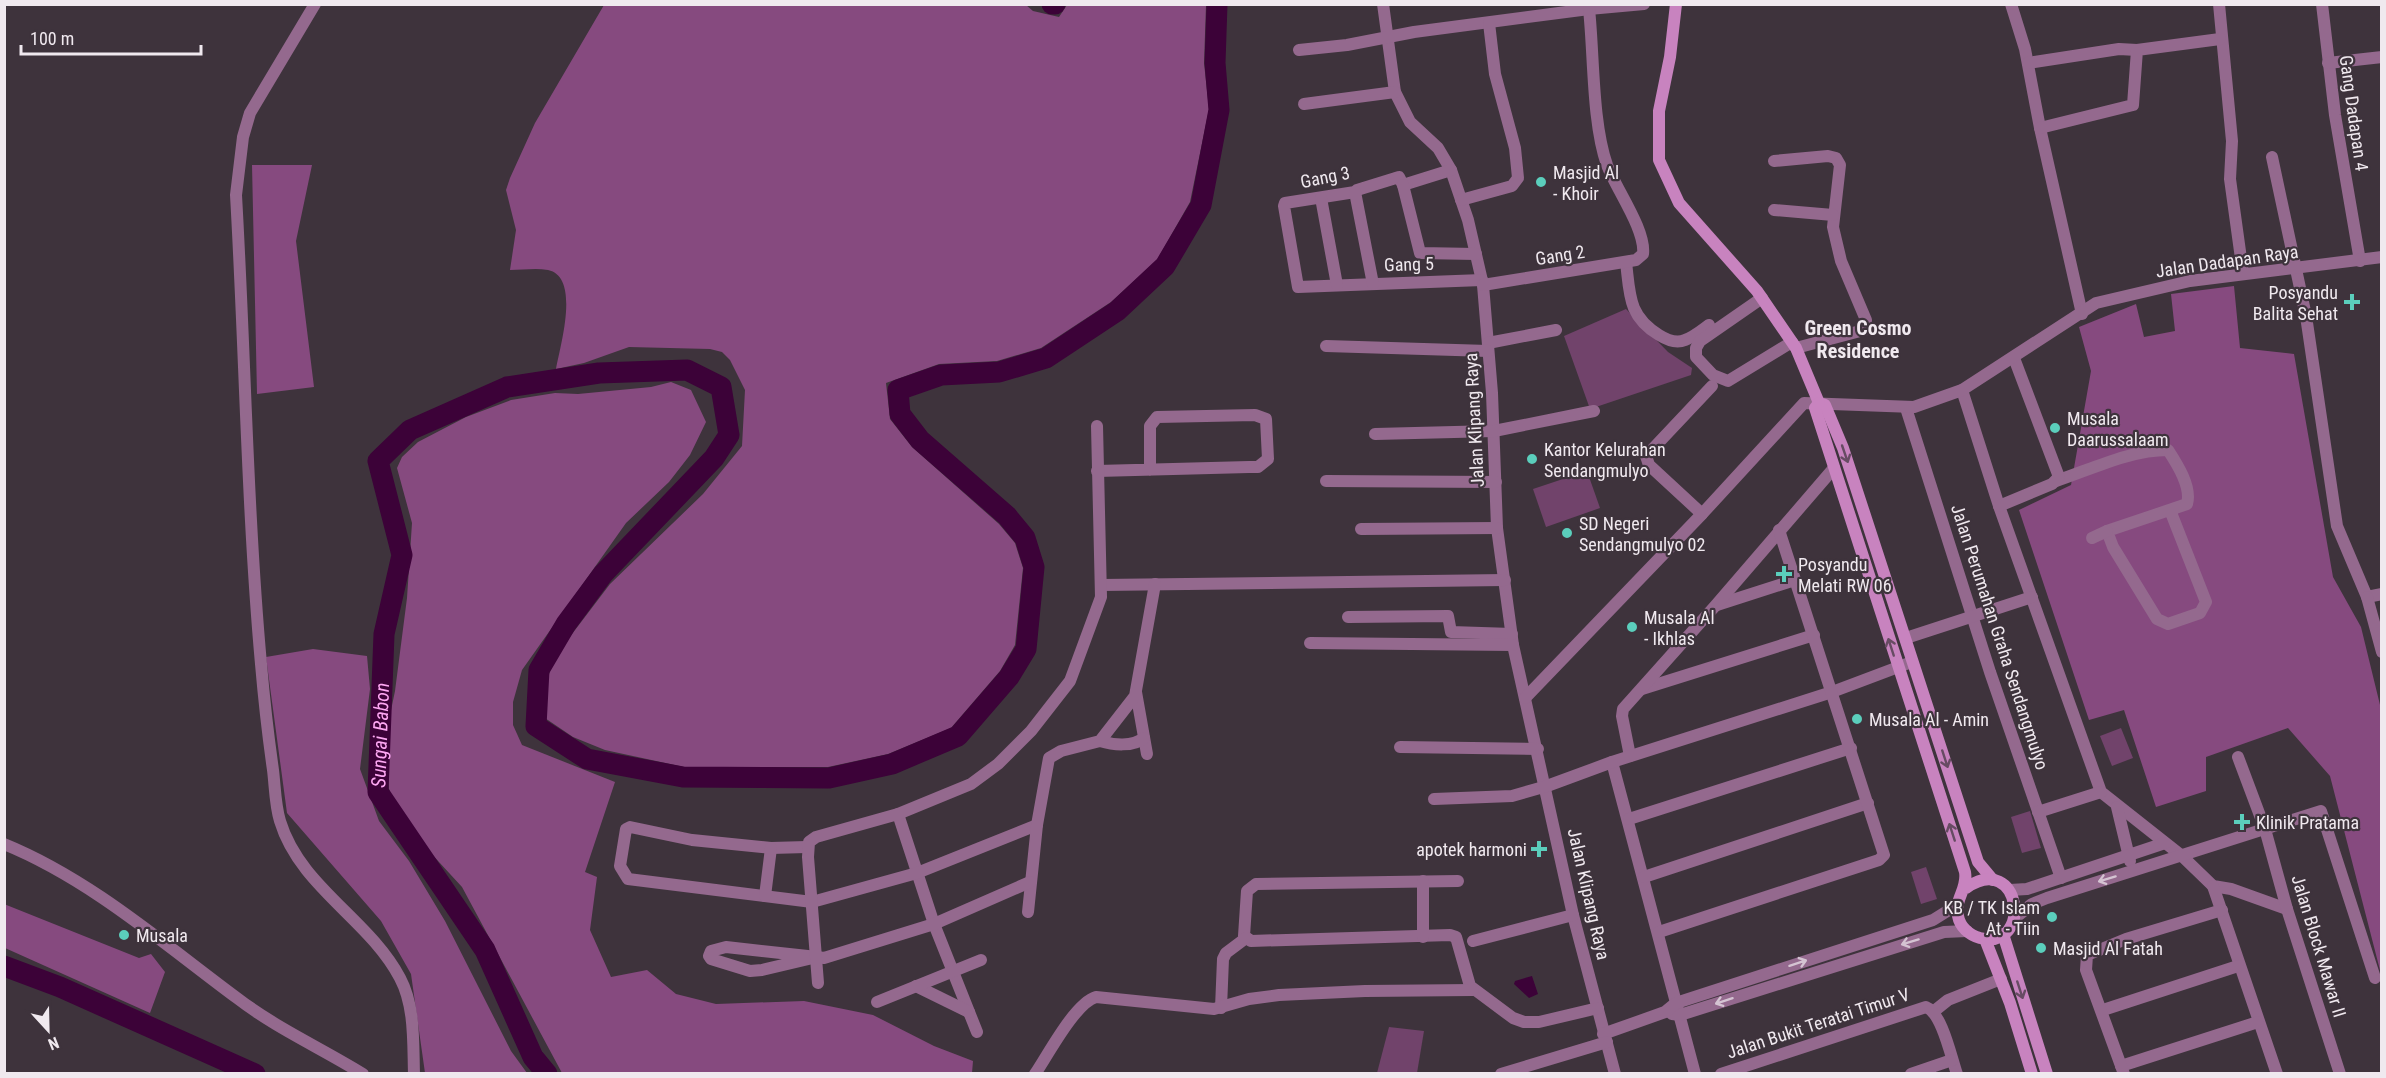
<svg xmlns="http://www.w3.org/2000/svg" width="2386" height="1078" viewBox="0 0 2386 1078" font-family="'Roboto Condensed',sans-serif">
  <rect width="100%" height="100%" fill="#3e333c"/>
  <!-- green -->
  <g fill="#71436b">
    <polygon points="1626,309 1668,352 1692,368 1691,375 1590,409 1564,336"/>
    <polygon points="1587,471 1600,508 1546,527 1533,489"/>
    <polygon points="2121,728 2133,758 2112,766 2100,736"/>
    <polygon points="2030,811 2041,848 2022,853 2011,817"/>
    <polygon points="1926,867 1937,899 1921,904 1911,872"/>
    <polygon points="1389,1027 1424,1031 1417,1073 1377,1073"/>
  </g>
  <!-- forest -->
  <g fill="#864a7f">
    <path d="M1026,5L1033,11L1059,17L1067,5H1206L1204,63L1209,109L1190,202L1157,260L1111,302L1041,348L997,361L939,364L886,383L890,419L912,447L999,524L1015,543L1023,568L1015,645L1000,671L951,728L888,754L828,767H684L605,750L573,737L539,714L553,659L610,584L703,494L742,446L745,390L730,360L722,352L710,349L629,347L584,363L556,369C560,346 581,277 548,270C536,268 522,270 510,270L516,230L506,190L510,178L535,123L604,5Z"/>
    <polygon points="252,165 312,165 296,241 314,387 257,394"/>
    <polygon points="2234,286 2240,348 2294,354 2333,577 2361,627 2381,709 2381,974 2330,776 2288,728 2206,757 2206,791 2156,807 2124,710 2089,720 2019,510 2071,485 2091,371 2079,327 2136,304 2144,337 2175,331 2171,294"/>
    <polygon points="671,382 691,390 706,422 690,455 669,482 626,523 522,670 513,702 513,725 522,745 615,782 585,872 597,877 590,930 611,977 647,970 676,994 716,1004 804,1001 873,1015 934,1046 973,1061 972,1073 562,1073 462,887 427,849 393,801 389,789 384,744 395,691 407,598 412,523 397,468 402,457 418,442 466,417 511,400 555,393 578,394 651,387"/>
    <polygon points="313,649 367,656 370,689 360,769 379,821 409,861 445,921 511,1051 527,1073 425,1073 411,974 381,921 287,813 266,657"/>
    <polygon points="4,904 139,958 151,954 165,972 150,1013 5,948"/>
  </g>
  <!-- water -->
  <polygon fill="#3c0238" points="1532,976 1538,994 1529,998 1514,984 1515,981"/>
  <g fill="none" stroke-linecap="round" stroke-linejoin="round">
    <!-- river -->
    <g stroke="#3c0238" stroke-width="21">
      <polyline points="1052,4 1055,4"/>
      <polyline points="4,966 60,987 255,1074"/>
      <path id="s1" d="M547,1074L533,1057L485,950L378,792L384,634L402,555L378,461L410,430L507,387L599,373L687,370L721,387L729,435L714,458L603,574L566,624L539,670L536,726L587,759L683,777L829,778L892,764L958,736L1009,677L1026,649L1034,567L1025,538L1007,516L920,440L900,414L898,390L941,375L999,372L1046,358L1117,311L1165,266L1201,205L1219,110L1215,63L1217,4"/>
    </g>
    <!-- minor -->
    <g stroke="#94698e" stroke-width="12">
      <path d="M315,4L250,113L243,137L236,195C245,351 247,508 261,664C264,699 268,735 273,770C275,786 275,805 280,821C300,887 369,919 400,978C415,1006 413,1042 414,1074"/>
      <polyline points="1383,4 1395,92 1410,122 1438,148 1451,170 1468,220 1483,285 1492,393 1497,528 1513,645 1573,915 1615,1074"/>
      <polyline points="2011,4 2025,49 2040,128 2082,314"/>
      <polyline points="2219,4 2232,141 2230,179 2243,273"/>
      <polyline points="2322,4 2335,115 2360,261"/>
      <polyline points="1299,50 1347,45 1414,32 1589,9 1644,4"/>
      <polyline points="2028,63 2119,49 2137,50"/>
      <polyline points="2328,63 2382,57"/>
      <polyline points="1304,104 1395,92"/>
      <polyline points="2040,128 2133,105 2137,50 2220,39"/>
      <polyline points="2272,157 2306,316 2337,526 2367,597 2382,594"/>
      <polyline points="1774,161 1828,156 1836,158 1840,165 1833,227 1841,261 1866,320 1864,330 1796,348"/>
      <polyline points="1451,170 1403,185 1399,177 1357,190 1355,192 1285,203 1284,206 1298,287 1482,280"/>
      <polyline points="1403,185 1420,253 1476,254"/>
      <polyline points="1355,192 1373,284"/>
      <polyline points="1321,198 1337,285"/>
      <polyline points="1461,200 1512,186 1518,178 1515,148 1495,74 1489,23"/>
      <polyline points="1774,210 1833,215"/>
      <path d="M1626,262C1630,295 1628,316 1659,335C1667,340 1676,344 1685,340C1694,337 1702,330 1709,325"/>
      <path d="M1483,285L1636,260L1643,254C1646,230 1616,189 1607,165C1592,122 1594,55 1589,9"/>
      <polyline points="1762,298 1700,341 1696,348 1696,357 1713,375 1728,381 1792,342"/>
      <polyline points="1488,343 1556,330"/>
      <polyline points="1326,346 1488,351"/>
      <polyline points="1962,390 1999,506 2101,792 2182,856 2213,886 2231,889 2287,909"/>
      <polyline points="1906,408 1990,672 2061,878"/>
      <polyline points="1375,434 1494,431 1594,411"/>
      <polyline points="1097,471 1249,467 1258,467 1268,459 1266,419 1255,415 1157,417 1150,426 1150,470"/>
      <polyline points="1326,481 1496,482"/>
      <path d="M2056,481C2092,469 2130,450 2168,450C2177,464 2192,487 2187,504L2107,531L2113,547L2157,619L2168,624L2200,613L2206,602L2170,510"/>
      <polyline points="1999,506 2052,484 2059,477 2014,358"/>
      <polyline points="1702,514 1649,465 1646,456 1712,386"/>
      <polyline points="1361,529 1497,528"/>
      <polyline points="2092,538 2107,531"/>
      <polyline points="1101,585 1505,580"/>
      <polyline points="2367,597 2382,652"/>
      <polyline points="1717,605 1795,580"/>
      <polyline points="1348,617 1448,616 1451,632 1512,634"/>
      <polyline points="1906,638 2032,597"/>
      <polyline points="1310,643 1513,645"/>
      <polyline points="1642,689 1814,635"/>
      <polyline points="1136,692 1147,754"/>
      <polyline points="1525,698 1702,514 1804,403 1914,407 1962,390 2096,303 2190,281 2382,257"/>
      <path d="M1100,741C1113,745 1133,747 1144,738"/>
      <polyline points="1400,747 1538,749"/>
      <polyline points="1630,756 1622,716 1623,709 1716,605 1834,468"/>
      <polyline points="2238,757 2265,829 2287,909 2340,1074"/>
      <polyline points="1612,762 1695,1074"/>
      <polyline points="1434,799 1512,796 1547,786 1612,762 1832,692 1909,663"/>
      <polyline points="2117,807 2130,861"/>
      <polyline points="2038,812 2101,792"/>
      <polyline points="898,814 934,924 977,1032"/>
      <polyline points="1629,819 1851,748"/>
      <path d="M4,844C90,879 164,944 237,998C276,1028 321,1048 363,1074"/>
      <polyline points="807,847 771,848 692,840 630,827 626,829 620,866 628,879 812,902 917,873 1037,825"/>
      <polyline points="1644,877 1868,803"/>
      <polyline points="1458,881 1256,884 1247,891 1244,936 1251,941 1450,935 1456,937 1470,986 1513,1018 1524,1022 1539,1022 1598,1008"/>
      <polyline points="2213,886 2277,1074"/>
      <polyline points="2010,890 2027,889 2165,843"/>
      <polyline points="765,896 771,848"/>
      <polyline points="1028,912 1037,825 1049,758 1061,751 1100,741 1135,696 1155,584"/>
      <polyline points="2015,918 2032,904 2047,898 2321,811 2375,978"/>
      <polyline points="1659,932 1879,860 1884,855 1779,530"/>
      <polyline points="1423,937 1423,881"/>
      <polyline points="1473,941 1573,915"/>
      <polyline points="817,957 726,947 711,951 709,956 711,959 750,971 762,970 817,957 824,958 934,924 1030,882"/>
      <polyline points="818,983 808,857 809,842 816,837 898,814 971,784 998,764 1031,731 1070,681 1101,597 1097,426"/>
      <polyline points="916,986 969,1012"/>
      <polyline points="877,1002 981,960"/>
      <polyline points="1221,1008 1223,959 1226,953 1246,938"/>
      <polyline points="2103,1010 2238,966"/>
      <polyline points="1933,1012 1948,1000 2001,979"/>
      <polyline points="1672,1014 1680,1015 1944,932 1967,931"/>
      <polyline points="1603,1034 1665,1012 1676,1003 1933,920 1957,905"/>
      <polyline points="2121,1066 2258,1022"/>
      <path d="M1035,1074C1048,1055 1075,1003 1096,997L1214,1009L1249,999L1279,995L1365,991L1473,990"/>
      <polyline points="1501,1074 1607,1042"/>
      <path d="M1721,1074L1926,1007C1942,1013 1951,1057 1957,1074"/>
      <polyline points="1911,1074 1952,1060"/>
      <polyline points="2124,1074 2086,970 2087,955 2126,939 2222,910"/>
    </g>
    <!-- secondary -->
    <g stroke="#c883bf" stroke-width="12">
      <polyline points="1676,4 1670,57 1659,111 1659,160 1679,203 1757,291 1796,348 1819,403 1825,405 1843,448 1978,862 1993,880"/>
      <path d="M1819,403L1815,408L1965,872C1968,889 1954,899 1958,916C1960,927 1969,935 1980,938C2034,951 2021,850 1966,888"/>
      <polyline points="2003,934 2047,1074"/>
      <polyline points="1985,939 2010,1003 2032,1074"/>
    </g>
  </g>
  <!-- one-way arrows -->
  <defs><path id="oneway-shaft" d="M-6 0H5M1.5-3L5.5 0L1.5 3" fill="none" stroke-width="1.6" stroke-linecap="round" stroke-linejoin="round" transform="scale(1.5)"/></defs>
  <g stroke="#674b63">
    <use href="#oneway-shaft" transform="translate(1845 454) rotate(71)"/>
    <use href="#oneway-shaft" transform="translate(1891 647) rotate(-108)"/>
    <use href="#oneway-shaft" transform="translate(1945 759) rotate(72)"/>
    <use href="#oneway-shaft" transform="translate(1952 832) rotate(-108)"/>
    <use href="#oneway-shaft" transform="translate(2020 990) rotate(72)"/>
  </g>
  <g stroke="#d4c3d2">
    <use href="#oneway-shaft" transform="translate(2107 879) rotate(163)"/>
    <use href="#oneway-shaft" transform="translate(1910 942) rotate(163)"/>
    <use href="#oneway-shaft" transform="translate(1798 963) rotate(-18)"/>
    <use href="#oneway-shaft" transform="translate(1724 1001) rotate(162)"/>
  </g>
  <!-- markers -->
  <g fill="#5bcebc" stroke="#3e333c" stroke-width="2">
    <circle cx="1541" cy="182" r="6"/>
    <path d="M2349 293h6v6h6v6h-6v6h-6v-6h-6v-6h6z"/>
    <circle cx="2055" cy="428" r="6"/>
    <circle cx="1532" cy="459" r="6"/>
    <circle cx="1567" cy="533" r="6"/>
    <path d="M1781 565h6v6h6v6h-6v6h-6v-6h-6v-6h6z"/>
    <circle cx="1632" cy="627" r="6"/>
    <circle cx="1857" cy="719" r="6"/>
    <path d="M2239 813h6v6h6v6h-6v6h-6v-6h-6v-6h6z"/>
    <path d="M1536 840h6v6h6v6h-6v6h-6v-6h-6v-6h6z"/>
    <circle cx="2052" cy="917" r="6"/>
    <circle cx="124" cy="935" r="6"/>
    <circle cx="2041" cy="948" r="6"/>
  </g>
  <g text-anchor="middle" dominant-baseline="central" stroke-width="4.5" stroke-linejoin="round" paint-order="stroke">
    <!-- street labels -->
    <g font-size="18" fill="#f0e9ef" stroke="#3e333c">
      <text transform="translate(2354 113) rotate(82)">Gang Dadapan 4</text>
      <text transform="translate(1325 177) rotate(-11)">Gang 3</text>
      <text transform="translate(1560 255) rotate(-9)">Gang 2</text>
      <text transform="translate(2227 261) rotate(-8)">Jalan Dadapan Raya</text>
      <text transform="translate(1409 264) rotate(-2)">Gang 5</text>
      <text transform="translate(1474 420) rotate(-93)">Jalan Klipang Raya</text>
      <text transform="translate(2000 637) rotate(72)">Jalan Perumahan Graha Sendangmulyo</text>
      <text transform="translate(1589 894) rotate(77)">Jalan Klipang Raya</text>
      <text transform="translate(2319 946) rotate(73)">Jalan Block Mawar II</text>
      <text transform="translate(1818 1023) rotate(-18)">Jalan Bukit Teratai Timur V</text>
    </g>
    <!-- poi labels -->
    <g font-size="18" fill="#f0e9ef" stroke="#3e333c" text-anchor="start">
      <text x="1553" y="172">Masjid Al<tspan x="1553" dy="21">- Khoir</tspan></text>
      <text x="2338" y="292" text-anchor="end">Posyandu<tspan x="2338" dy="21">Balita Sehat</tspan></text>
      <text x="2067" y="418">Musala<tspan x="2067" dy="21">Daarussalaam</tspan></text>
      <text x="1544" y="449">Kantor Kelurahan<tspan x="1544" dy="21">Sendangmulyo</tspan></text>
      <text x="1579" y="523">SD Negeri<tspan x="1579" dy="21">Sendangmulyo 02</tspan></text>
      <text x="1798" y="564">Posyandu<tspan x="1798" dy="21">Melati RW 06</tspan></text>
      <text x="1644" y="617">Musala Al<tspan x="1644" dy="21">- Ikhlas</tspan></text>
      <text x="1869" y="719">Musala Al - Amin</text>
      <text x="2256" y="822">Klinik Pratama</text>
      <text x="1527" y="849" text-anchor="end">apotek harmoni</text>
      <text x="2040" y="907" text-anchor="end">KB / TK Islam<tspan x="2040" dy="21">At - Tiin</tspan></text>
      <text x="136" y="935">Musala</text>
      <text x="2053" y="948">Masjid Al Fatah</text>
    </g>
    <!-- neighbourhood labels -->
    <g font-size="20" font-weight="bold" fill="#f0e9ef" stroke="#3e333c">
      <text x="1858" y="328">Green Cosmo<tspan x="1858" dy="23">Residence</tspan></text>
    </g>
    <!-- water labels -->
    <g font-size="20" font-style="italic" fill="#fea7f3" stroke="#3e333c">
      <text stroke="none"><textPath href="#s1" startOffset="387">Sungai Babon</textPath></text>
    </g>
  </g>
  <!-- border -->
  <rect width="2386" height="1078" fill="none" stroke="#f0e9ef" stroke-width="12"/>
  <!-- north arrow -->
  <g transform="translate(48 1030) rotate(158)" stroke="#3e333c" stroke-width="4.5" paint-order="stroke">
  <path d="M0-4.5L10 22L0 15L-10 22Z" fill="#f0e9ef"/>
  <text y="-9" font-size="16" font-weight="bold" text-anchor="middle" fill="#f0e9ef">N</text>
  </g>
  <!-- scale -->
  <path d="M21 45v9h180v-9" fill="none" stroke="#f0e9ef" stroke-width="3"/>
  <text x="30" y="45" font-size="18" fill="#f0e9ef" stroke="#3e333c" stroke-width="4.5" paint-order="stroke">100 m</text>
</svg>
